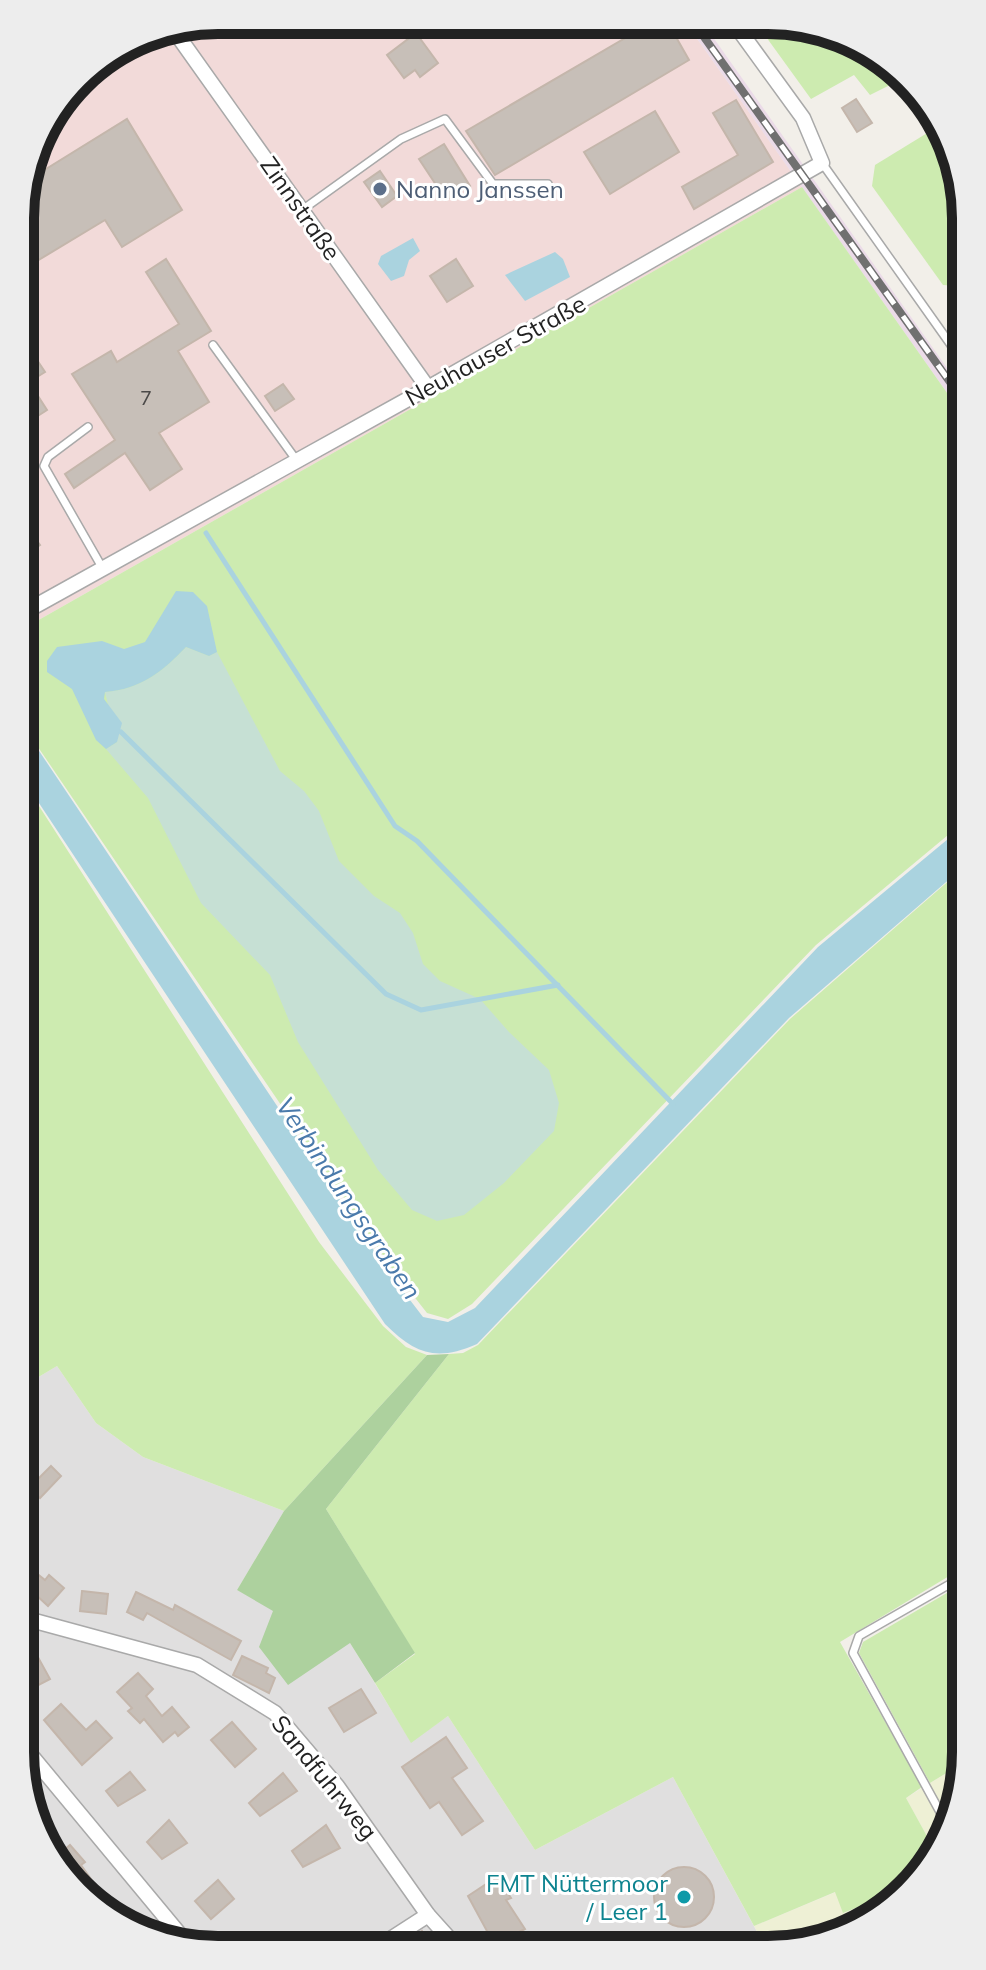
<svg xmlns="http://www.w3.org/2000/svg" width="986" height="1970" viewBox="0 0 986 1970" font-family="Mulish,sans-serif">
  <rect width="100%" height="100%" fill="#f2efe9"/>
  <!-- residential -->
  <polygon fill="#e0dfdf" points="57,1366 96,1423 143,1457 284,1511 237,1590 350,1643 411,1742 448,1716 535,1850 673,1777 762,1941 191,1948 88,1901 30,1815 20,1752 20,1388"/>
  <!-- commercial -->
  <polygon fill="#f2dad9" points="218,20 686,23 802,187 21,630 22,192 41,130 87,69 142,35"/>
  <!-- industrial -->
  <polygon fill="#ebdbe8" points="686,23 703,23 957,382 957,407"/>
  <!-- farmland -->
  <g fill="#eef0d5">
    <polygon points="966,1761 966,1766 934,1849 906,1798"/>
    <polygon points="901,1890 831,1940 762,1941 754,1926 836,1892 844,1913"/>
  </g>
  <!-- grass -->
  <g fill="#cdebb0">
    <polygon points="756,23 806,24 898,69 904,78 870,95 854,75 811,99"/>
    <polygon points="937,127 956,155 956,286 943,285 872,186 875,165"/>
    <polygon points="802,187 957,407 960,825 816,945 472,1304 448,1319 427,1313 391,1267 21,722 21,630"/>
    <polygon points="21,778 319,1242 383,1326 406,1347 427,1355 284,1511 143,1457 96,1423 57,1366 20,1388"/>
    <polygon points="960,871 964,1567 840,1642 922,1787 906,1798 934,1849 925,1873 901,1890 843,1913 835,1892 754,1926 673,1777 535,1850 448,1716 411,1743 375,1683 415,1654 326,1509 449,1354 463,1353 478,1345 790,1019"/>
    <polygon points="964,1583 966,1761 930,1783 859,1653 863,1642"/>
  </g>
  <!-- forest -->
  <polygon fill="#add19e" points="449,1354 326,1509 415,1653 375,1683 350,1643 288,1685 259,1647 273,1611 237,1590 284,1511 427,1355"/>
  <!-- wetland -->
  <path fill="#c6e0d4" d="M186,647L209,656L217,652L280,771L304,791L319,811L339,861L374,896L400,913L413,933L423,964L440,981L480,999L509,1032L549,1070L559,1103L554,1131L504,1183L464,1215L437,1221L412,1210L378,1170L298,1042L270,975L201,903L148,798L106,749L117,742L105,692C141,689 162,672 186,647Z"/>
  <!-- water -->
  <g fill="#aad3df">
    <polygon points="413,238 420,251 409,260 404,276 391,281 378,264 381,256"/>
    <polygon points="555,252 563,259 570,277 525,301 505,275"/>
    <path d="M176,591L193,592L207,606L217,652L209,656L186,647C162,672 141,689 105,692L104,699L122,723L117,742L106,749L96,740L72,689L47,672V661L57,647L102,641L124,649L145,642Z"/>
    <path d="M21,724L387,1270L423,1317L448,1322L475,1308L818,947L960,829V870L789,1018L477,1344C436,1362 415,1354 385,1324L21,776Z"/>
  </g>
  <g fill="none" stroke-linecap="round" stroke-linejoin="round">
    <!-- stream -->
    <g stroke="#aad3df" stroke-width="5">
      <polyline points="206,533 395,826 417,841 673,1104"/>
      <polyline points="121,732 386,994 421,1010 558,985"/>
    </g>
  </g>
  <!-- building -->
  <g fill="#c7bfb8" stroke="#c4b6ab" stroke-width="2">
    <polygon points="651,23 668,23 689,60 495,175 466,131"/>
    <polygon points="416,33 438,63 420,77 415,70 404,78 387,55"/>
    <polygon points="856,99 872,123 857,132 842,108"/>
    <polygon points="736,100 773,162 694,209 682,187 738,155 713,113"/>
    <polygon points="655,111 679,152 610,194 584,152"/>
    <polygon points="127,119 182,210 122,247 105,220 22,270 25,182"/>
    <polygon points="444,144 470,186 446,200 419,159"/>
    <polygon points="380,171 397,196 382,207 364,182"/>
    <polygon points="166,259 211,331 178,351 209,402 159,433 182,469 150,490 125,453 74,488 65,474 115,440 72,374 111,351 117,362 179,324 146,272"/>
    <polygon points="456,259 473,286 447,302 430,276"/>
    <polygon points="33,354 45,372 29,382 47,410 30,421 21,408 21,362"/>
    <polygon points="283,384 294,399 275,411 265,396"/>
    <polygon points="21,519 40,545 21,558"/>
    <polygon points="51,1466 61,1476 40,1498 29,1488"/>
    <polygon points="20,1560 45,1580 49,1575 64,1588 48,1606 20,1580"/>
    <polygon points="82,1591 108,1594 106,1614 80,1611"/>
    <polygon points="136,1592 173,1610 175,1605 241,1641 231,1660 147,1613 143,1620 127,1612"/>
    <polygon points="34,1650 50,1679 29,1690 20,1674 20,1658"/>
    <polygon points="242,1656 268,1668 266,1673 275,1678 269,1693 233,1675"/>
    <polygon points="138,1673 153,1689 146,1696 162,1716 172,1707 189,1727 178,1736 175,1732 163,1742 144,1719 140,1723 128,1711 132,1708 117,1692"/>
    <polygon points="361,1689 376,1713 344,1732 329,1708"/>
    <polygon points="61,1704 86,1730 96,1721 112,1738 82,1765 44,1720"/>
    <polygon points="232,1722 256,1749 235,1767 211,1740"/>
    <polygon points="446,1737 467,1768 452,1778 483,1821 462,1835 439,1802 430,1808 402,1767"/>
    <polygon points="130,1772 145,1790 118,1806 106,1791"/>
    <polygon points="283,1773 297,1791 260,1816 249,1803"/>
    <polygon points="169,1820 187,1843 162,1859 147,1842"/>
    <polygon points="326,1825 340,1848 303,1867 292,1851"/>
    <polygon points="70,1845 85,1862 81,1865 103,1896 92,1903 57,1856"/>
    <circle cx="684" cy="1897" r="30"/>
    <polygon points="497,1877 511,1898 506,1900 525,1929 494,1944 468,1896"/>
    <polygon points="218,1880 234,1899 211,1919 195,1901"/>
    <polygon points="422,1931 431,1945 399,1945 400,1945"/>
  </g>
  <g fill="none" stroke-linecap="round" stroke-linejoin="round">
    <defs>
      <g id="service">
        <polyline points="822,163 951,345"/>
        <polyline points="302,210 401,139 445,119 493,184 548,184"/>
        <polyline points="213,345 297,461"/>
        <polyline points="88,427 48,457 44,466 103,569"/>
        <polyline points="945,1821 853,1653 859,1636 964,1576"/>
      </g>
      <g id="minor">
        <polyline points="173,29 428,388"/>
        <polyline points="21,614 428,388 822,163 803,118 734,23"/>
        <polyline points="20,1617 197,1665 275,1713 337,1786 428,1915 455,1945"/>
        <polyline points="20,1742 191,1948"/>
        <polyline points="380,1946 428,1915"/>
      </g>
    </defs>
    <!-- service casing -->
    <use href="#service" stroke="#a9a9a9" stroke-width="10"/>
    <!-- minor casing -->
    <use href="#minor" stroke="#a9a9a9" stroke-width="17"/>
    <!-- service -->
    <use href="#service" stroke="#fff" stroke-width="7"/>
    <!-- minor -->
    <use href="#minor" stroke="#fff" stroke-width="14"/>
    <defs>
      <polyline id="rail" points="694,23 957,392"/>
    </defs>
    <!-- rail casing -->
    <use href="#rail" stroke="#707070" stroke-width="8"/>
    <!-- rail -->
    <use href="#rail" stroke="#fff" stroke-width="5" stroke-dasharray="15" stroke-linecap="butt"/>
  </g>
  <!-- markers -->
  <circle fill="#5c6f8a" stroke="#fff" stroke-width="3" cx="380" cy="189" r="8"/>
  <circle fill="#0f9aa8" stroke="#fff" stroke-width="3" cx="684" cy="1897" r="8"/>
  <g text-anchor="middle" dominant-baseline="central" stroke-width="6" stroke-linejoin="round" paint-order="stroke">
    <!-- number labels -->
    <g font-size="20" fill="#4b4948">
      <text x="146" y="397">7</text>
    </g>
    <!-- service labels -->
    <g font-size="24" fill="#4e5e75" stroke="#fff" text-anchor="start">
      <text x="396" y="189">Nanno Janssen</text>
    </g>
    <!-- street labels -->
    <g font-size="24" fill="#222" stroke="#fff">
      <text transform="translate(301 208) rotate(55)">Zinnstraße</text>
      <text transform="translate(495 350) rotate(-29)">Neuhauser Straße</text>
      <text transform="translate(325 1777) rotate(51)">Sandfuhrweg</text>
    </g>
    <!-- culture labels -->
    <g font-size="24" fill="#0d838f" stroke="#fff" text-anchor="end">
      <text x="668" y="1883">FMT Nüttermoor<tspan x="668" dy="28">/ Leer 1</tspan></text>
    </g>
    <!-- water labels -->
    <g font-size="26" font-style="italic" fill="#4a7aab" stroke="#fff">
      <text transform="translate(349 1198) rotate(56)">Verbindungsgraben</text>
    </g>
  </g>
  <!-- crop -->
  <path d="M0 0H986V1970H0ZM218 34H768A184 184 0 0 1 952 218V1752A184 184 0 0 1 768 1936H218A184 184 0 0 1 34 1752V218A184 184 0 0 1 218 34Z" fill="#ededed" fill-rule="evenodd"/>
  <path fill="none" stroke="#222" stroke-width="10" d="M218 34H768A184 184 0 0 1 952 218V1752A184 184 0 0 1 768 1936H218A184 184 0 0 1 34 1752V218A184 184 0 0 1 218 34Z"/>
</svg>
